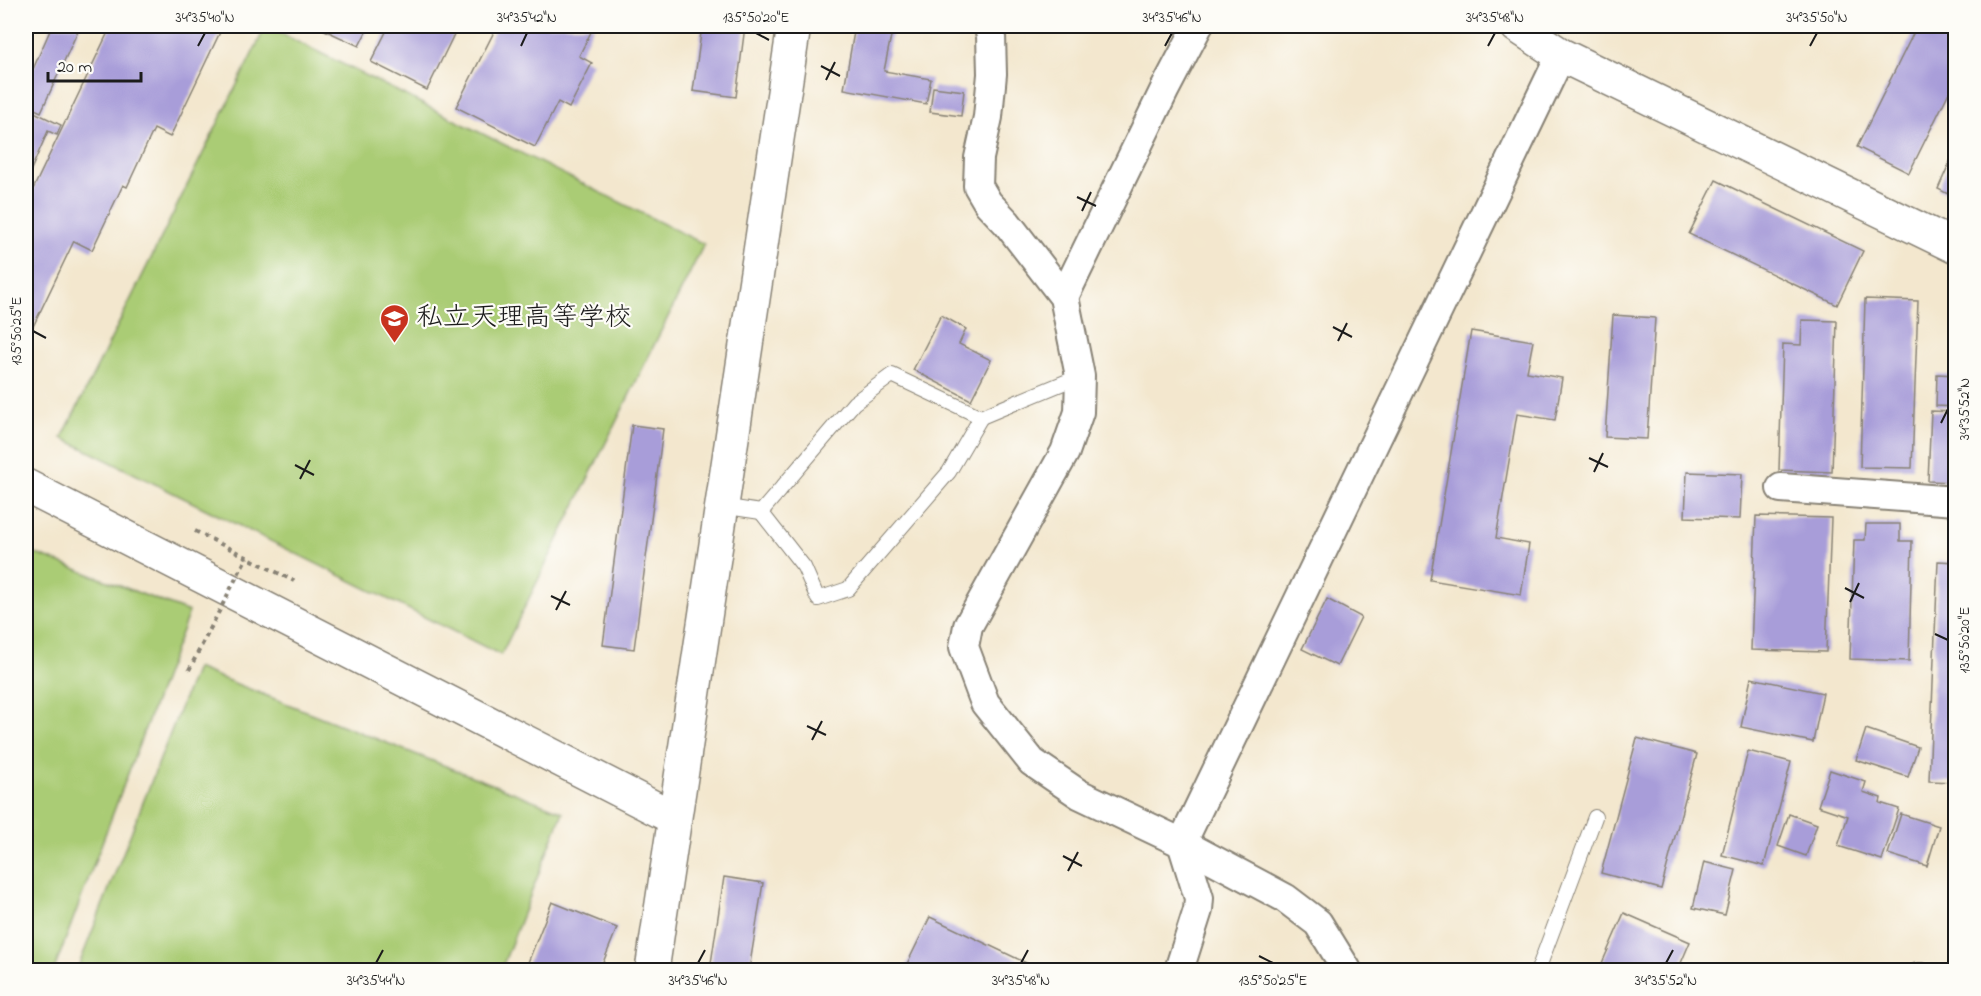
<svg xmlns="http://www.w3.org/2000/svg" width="1981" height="996" viewBox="0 0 1981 996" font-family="'Indie Flower','Klee One',sans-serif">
  <rect width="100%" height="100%" fill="#fdfcf7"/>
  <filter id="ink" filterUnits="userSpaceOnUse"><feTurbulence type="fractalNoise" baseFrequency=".0167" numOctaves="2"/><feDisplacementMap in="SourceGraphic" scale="12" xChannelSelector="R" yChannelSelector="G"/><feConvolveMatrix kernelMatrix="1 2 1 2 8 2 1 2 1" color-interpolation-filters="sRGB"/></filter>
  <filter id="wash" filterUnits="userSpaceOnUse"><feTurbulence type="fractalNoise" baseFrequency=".008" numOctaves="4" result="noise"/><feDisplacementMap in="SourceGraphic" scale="24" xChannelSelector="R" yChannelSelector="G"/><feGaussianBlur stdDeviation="1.35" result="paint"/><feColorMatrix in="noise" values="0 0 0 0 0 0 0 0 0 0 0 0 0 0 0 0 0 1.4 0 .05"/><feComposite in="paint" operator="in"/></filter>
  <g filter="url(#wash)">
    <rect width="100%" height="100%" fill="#f3e7ce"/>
    <!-- pitch -->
    <g fill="#aacc74" stroke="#637448" stroke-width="1.5">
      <polygon points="266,26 704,244 501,655 62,438"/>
      <polygon points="26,550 189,612 54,970 26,970"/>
      <polygon points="196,668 563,812 501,970 77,970"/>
    </g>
    <g id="blocks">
      <!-- building -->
      <g fill="#a89dd9">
        <polygon points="52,26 80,26 41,112 26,105 26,85"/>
        <polygon points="111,26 223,26 170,137 154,129 127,187 123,185 92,250 74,241 28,337 26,336 26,204"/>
        <polygon points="316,26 369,26 359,46"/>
        <polygon points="389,26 458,26 427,90 371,62"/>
        <polygon points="497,26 594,26 579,56 592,63 569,108 558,102 535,147 456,107"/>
        <polygon points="702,26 745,26 736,97 693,91"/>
        <polygon points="855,26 892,31 884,71 931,79 926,104 844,89"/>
        <polygon points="1917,26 1956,26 1956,78 1909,173 1857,147"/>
        <polygon points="933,87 964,91 961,116 930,112"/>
        <polygon points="26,108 61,125 57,135 48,131 26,181"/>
        <polygon points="1956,148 1956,198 1938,189"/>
        <polygon points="1716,180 1863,251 1837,305 1689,234"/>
        <polygon points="1865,299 1918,301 1912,468 1860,467"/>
        <polygon points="941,315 966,329 959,344 991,360 971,400 913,370"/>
        <polygon points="1613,315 1655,318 1647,439 1605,437"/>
        <polygon points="1802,320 1837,321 1832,472 1779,470 1783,344 1801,345"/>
        <polygon points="1471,331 1533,341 1527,372 1562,378 1555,420 1517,414 1496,538 1529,544 1521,595 1430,580"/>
        <polygon points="1937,374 1956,375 1956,407 1936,406"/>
        <polygon points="1931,411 1956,412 1956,482 1928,481"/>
        <polygon points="632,425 663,429 634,649 603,645"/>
        <polygon points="1687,472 1742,474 1740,519 1685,517"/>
        <polygon points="1756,516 1831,518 1826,652 1751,650"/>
        <polygon points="1866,524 1900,524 1900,541 1912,541 1909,661 1850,659 1854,540 1865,540"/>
        <polygon points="1938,561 1956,562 1956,782 1929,781"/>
        <polygon points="1327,599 1361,617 1337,666 1302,649"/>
        <polygon points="1751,678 1823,693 1813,742 1741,727"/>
        <polygon points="1866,729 1918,747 1908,777 1856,760"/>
        <polygon points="1637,738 1697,754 1661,889 1601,873"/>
        <polygon points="1748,751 1791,762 1764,866 1722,855"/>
        <polygon points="1830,770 1866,782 1863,792 1881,798 1880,803 1899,809 1882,860 1838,846 1848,816 1818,806"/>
        <polygon points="1789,814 1817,824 1806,856 1778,846"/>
        <polygon points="1901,814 1939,826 1927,866 1888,854"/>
        <polygon points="1704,862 1736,870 1725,915 1693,908"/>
        <polygon points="724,877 763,883 749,970 710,970"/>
        <polygon points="552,902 617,928 600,970 525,970"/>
        <polygon points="1624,913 1690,942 1678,970 1599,970"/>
        <polygon points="930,917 1041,970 904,970"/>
      </g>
    </g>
  </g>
  <g filter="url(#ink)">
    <use href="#blocks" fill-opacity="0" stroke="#888275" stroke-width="1.5"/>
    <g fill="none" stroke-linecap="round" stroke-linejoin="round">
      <defs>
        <g id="service">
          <polyline points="721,506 761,512 854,403 892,375 981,417 1080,376"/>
          <polyline points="761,512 804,567 818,599 848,589 949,472 981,417"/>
          <polyline points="1538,970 1595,817"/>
          <polyline points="1917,970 1922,970"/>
        </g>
        <g id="minor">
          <polyline points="988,26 991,35 992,74 988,117 979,158 978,186 988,203 1007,223 1064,297 1080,376 1079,412 1065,452 968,626 964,647 985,703 1032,762 1079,794 1182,843 1285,898 1318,923 1347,970"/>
          <polyline points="1064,297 1165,89 1198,26"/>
          <polyline points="1781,488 1956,501"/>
          <polyline points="1179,970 1198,910 1199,898 1182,843 1561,55"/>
        </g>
        <g id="tertiary">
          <polyline points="1517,26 1561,55 1956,247"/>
          <polyline points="26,486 674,818"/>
          <polyline points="652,970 794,26"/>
        </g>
      </defs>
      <!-- service casing -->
      <use href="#service" stroke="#888275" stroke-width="16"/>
      <!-- minor casing -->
      <use href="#minor" stroke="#888275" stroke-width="32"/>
      <!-- tertiary casing -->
      <use href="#tertiary" stroke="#888275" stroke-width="36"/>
      <!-- path -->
      <polyline stroke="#888275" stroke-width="4" stroke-dasharray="4.5 4.5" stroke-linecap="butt" points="195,531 294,581"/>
      <!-- service -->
      <use href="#service" stroke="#fff" stroke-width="14"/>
      <!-- minor -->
      <use href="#minor" stroke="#fff" stroke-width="28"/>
      <!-- tertiary -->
      <use href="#tertiary" stroke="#fff" stroke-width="33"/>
      <!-- path-bridge -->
      <polyline stroke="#888275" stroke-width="4" stroke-dasharray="4.5 4.5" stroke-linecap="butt" points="189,670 247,557"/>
    </g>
  </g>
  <!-- ticks -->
  <path fill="none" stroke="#1c1c1c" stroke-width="2" d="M756,33L769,40M198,46L205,33M521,46L527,33M1165,46L1172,33M1488,46L1495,33M1810,46L1817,33M821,66L840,76M826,80L835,62M1077,197L1096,206M1082,211L1091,192M1333,327L1352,337M33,331L46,338M1338,341L1347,323M1941,423L1948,409M1589,458L1608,467M295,465L314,475M1594,472L1603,453M300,479L310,460M1845,588L1864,598M551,596L570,605M1850,602L1859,583M556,610L566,591M1935,634L1948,640M807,726L826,735M812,740L822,721M1063,856L1082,866M1068,871L1078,852M1259,956L1273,963M376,963L383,950M698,963L705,950M1021,963L1028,950M1666,963L1673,950"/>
  <!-- icons -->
  <defs>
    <symbol id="school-pin" viewBox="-11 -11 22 30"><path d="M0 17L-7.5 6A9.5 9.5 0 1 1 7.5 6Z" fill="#c8321e" stroke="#fdfcf7"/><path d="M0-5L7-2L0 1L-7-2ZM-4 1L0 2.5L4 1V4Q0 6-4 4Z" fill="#fff"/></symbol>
  </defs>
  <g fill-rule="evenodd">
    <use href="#school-pin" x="378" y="302" width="33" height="45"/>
  </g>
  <g text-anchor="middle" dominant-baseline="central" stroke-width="4.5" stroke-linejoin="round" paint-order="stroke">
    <!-- poi labels -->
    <g font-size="27" fill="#1c1c1c" stroke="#fdfcf7" text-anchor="start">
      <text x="416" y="318">私立天理高等学校</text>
    </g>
  </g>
  <!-- margin -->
  <rect width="1981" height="996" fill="none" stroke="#fdfcf7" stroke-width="66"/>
  <!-- scale -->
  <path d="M48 72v9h93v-9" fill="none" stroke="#1c1c1c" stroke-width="3"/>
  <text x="57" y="72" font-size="18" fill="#1c1c1c" stroke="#fdfcf7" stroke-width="4.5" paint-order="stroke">20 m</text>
  <rect x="33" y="33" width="1915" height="930" fill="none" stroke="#1c1c1c" stroke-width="2"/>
  <g font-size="15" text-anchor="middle" fill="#1c1c1c">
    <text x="205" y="22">34°35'40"N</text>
    <text x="527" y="22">34°35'42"N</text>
    <text x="756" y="22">135°50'20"E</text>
    <text x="1172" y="22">34°35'46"N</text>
    <text x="1495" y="22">34°35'48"N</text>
    <text x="1817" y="22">34°35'50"N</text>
    <text transform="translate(16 331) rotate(-90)" y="5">135°50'25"E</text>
    <text transform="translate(1964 409) rotate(-90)" y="5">34°35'52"N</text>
    <text transform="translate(1964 640) rotate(-90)" y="5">135°50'20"E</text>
    <text x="376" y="985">34°35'44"N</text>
    <text x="698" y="985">34°35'46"N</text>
    <text x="1021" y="985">34°35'48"N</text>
    <text x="1273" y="985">135°50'25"E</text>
    <text x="1666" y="985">34°35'52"N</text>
  </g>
</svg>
